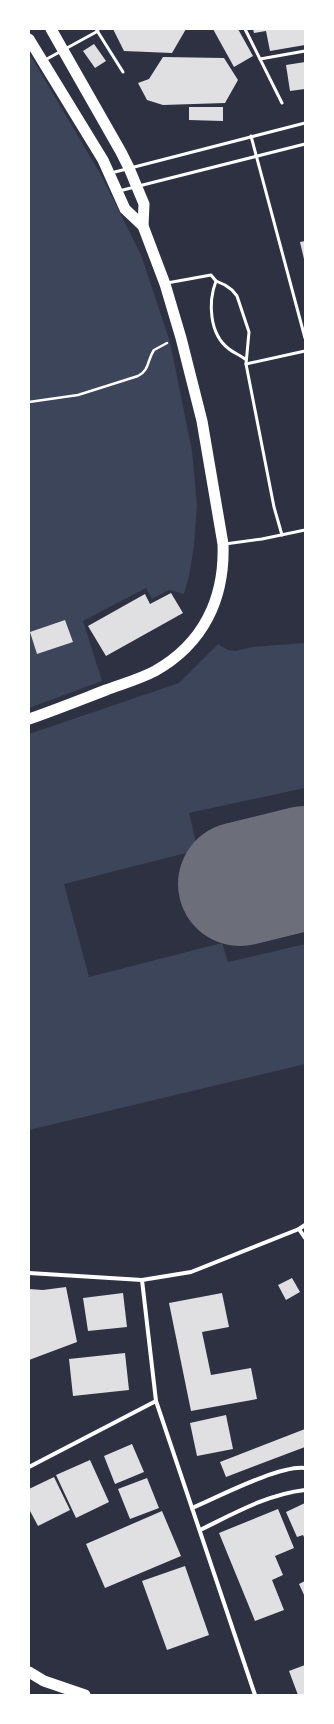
<svg xmlns="http://www.w3.org/2000/svg" width="334" height="1724" viewBox="0 0 334 1724" font-family="Raleway,sans-serif">
  <rect width="100%" height="100%" fill="#2d3142"/>
  <!-- green -->
  <g fill="#3c4559">
    <polygon points="29,53 101,175 141,255 170,342 192,451 197,505 194,546 189,576 184,594 169,590 152,599 146,588 83,621 102,681 29,708"/>
    <polygon points="305,643 305,788 189,813 198,850 64,884 89,977 222,943 228,962 305,944 305,1064 29,1130 29,734 179,683 218,644 228,650 236,651 252,647"/>
  </g>
  <g fill="none" stroke-linecap="round" stroke-linejoin="round">
    <!-- runway -->
    <polyline stroke="#6c6f7a" stroke-width="124" points="240,884 305,868"/>
  </g>
  <!-- building -->
  <g fill="#e0e0e3">
    <polygon points="113,29 186,29 172,53 124,51"/>
    <polygon points="213,29 238,29 253,56 234,67"/>
    <polygon points="253,29 305,29 305,45 270,51 266,31 254,33"/>
    <polygon points="94,44 106,61 95,68 83,51"/>
    <polygon points="163,57 224,58 238,80 225,103 163,105 147,100 138,83 149,79"/>
    <polygon points="305,62 305,89 290,91 286,65"/>
    <polygon points="189,107 223,107 223,121 189,120"/>
    <polygon points="305,241 305,259 304,259 300,242"/>
    <polygon points="171,593 183,613 106,656 88,626 145,594 150,604"/>
    <polygon points="65,620 73,642 37,654 30,632"/>
    <polygon points="292,1278 300,1292 286,1300 278,1285"/>
    <polygon points="66,1287 77,1342 29,1360 29,1289 43,1290"/>
    <polygon points="123,1293 127,1327 88,1331 83,1298"/>
    <polygon points="222,1293 229,1327 202,1332 211,1375 251,1368 257,1399 191,1411 169,1303"/>
    <polygon points="125,1353 129,1390 73,1396 69,1359"/>
    <polygon points="226,1415 233,1449 197,1456 190,1423"/>
    <polygon points="305,1429 305,1447 226,1477 220,1462"/>
    <polygon points="132,1444 144,1472 115,1484 104,1456"/>
    <polygon points="90,1460 109,1502 76,1518 56,1475"/>
    <polygon points="54,1477 70,1510 38,1526 29,1509 29,1489"/>
    <polygon points="147,1478 159,1508 130,1519 118,1489"/>
    <polygon points="305,1503 305,1539 303,1535 297,1537 286,1512"/>
    <polygon points="278,1509 294,1548 275,1556 283,1575 272,1580 284,1610 255,1621 219,1533"/>
    <polygon points="162,1511 181,1556 105,1588 86,1544"/>
    <polygon points="185,1566 209,1635 167,1650 142,1581"/>
    <polygon points="305,1581 305,1597 299,1584"/>
    <polygon points="305,1665 305,1695 298,1695 289,1671"/>
  </g>
  <g fill="none" stroke-linecap="round" stroke-linejoin="round">
    <!-- path -->
    <path stroke="#fff" stroke-width="2.5" d="M29,402L78,395L138,376C150,370 147,360 154,350L167,343"/>
    <!-- service -->
    <g stroke="#fff" stroke-width="3">
      <polyline points="96,29 123,72"/>
      <polyline points="245,29 282,103"/>
      <polyline points="260,59 305,51"/>
      <polyline points="45,60 98,31"/>
      <polyline points="251,136 305,338"/>
      <polyline points="111,173 305,123"/>
      <polyline points="119,191 305,144"/>
      <path d="M216,281C208,302 209,334 229,349C234,353 240,355 245,359"/>
      <polyline points="167,283 211,275 216,281 225,285 232,290 237,296 249,332 246,364 274,507 282,535"/>
      <polyline points="246,364 305,351"/>
      <polyline points="225,544 262,539 305,530"/>
    </g>
    <!-- minor -->
    <g stroke="#fff" stroke-width="4">
      <polyline points="299,1229 305,1238"/>
      <polyline points="29,1273 142,1280 191,1272 299,1229 305,1225"/>
      <polyline points="142,1280 156,1401 255,1695"/>
      <polyline points="29,1467 156,1401"/>
      <path d="M192,1508C218,1497 279,1465 305,1468"/>
      <path d="M200,1530C233,1514 268,1494 305,1490"/>
    </g>
    <!-- trunk -->
    <g stroke="#fff" stroke-width="11">
      <polyline points="29,39 103,160 125,209 143,226"/>
      <path d="M29,719C55,710 80,700 106,690C122,684 140,679 155,671C203,644 225,599 223,544L202,421L181,338L165,284L143,226L144,204L129,168L121,152L51,29"/>
      <polyline points="29,1672 44,1681 85,1695"/>
    </g>
  </g>
  <!-- border -->
  <rect width="334" height="1724" fill="none" stroke="#ffffff" stroke-width="60"/>
</svg>
